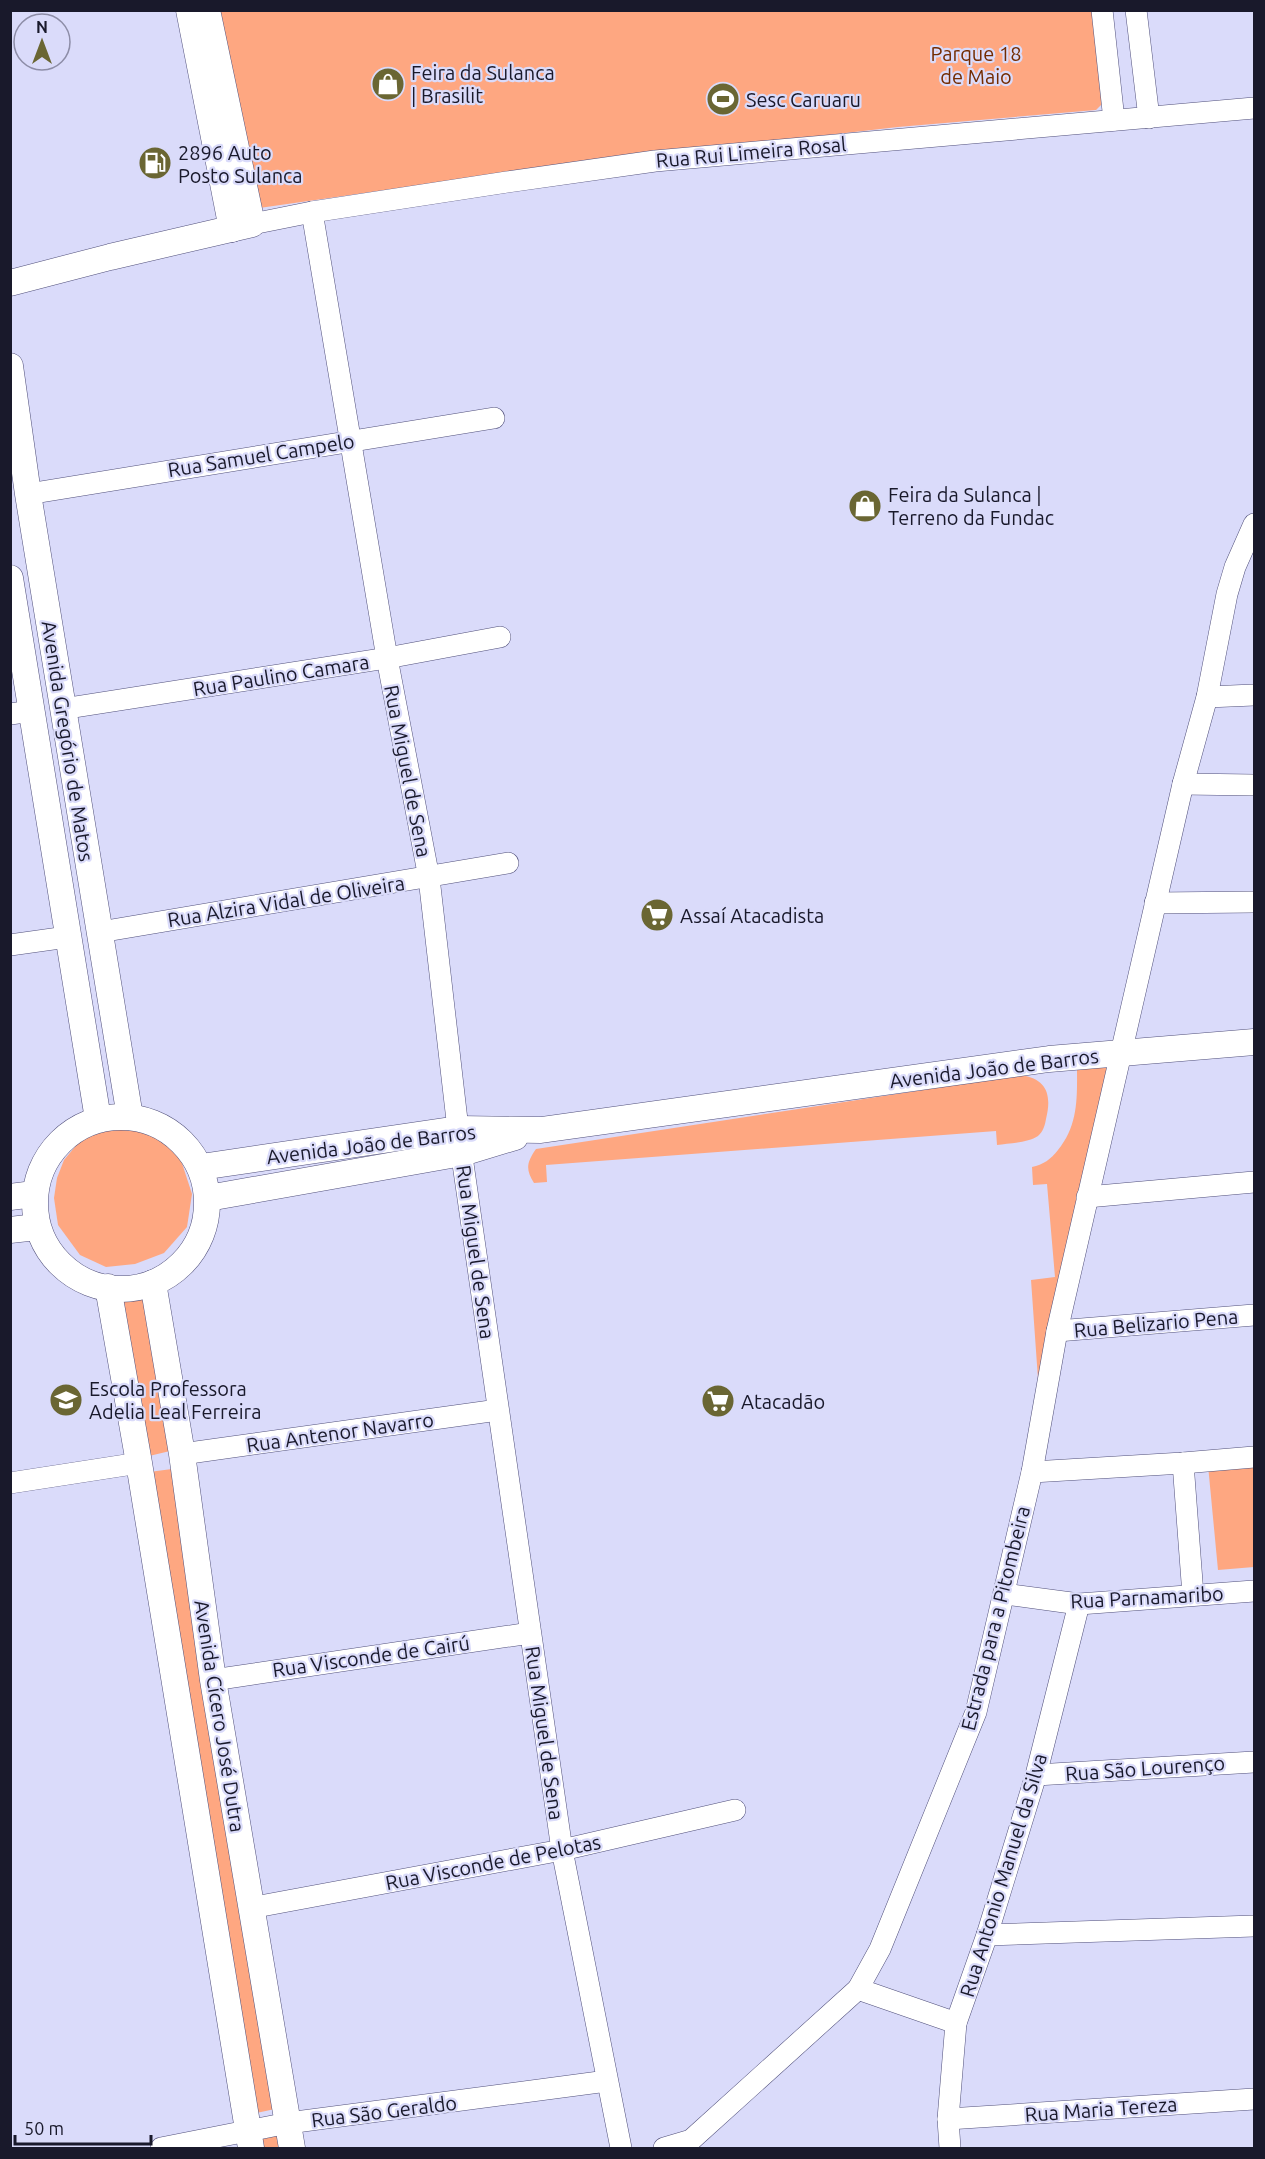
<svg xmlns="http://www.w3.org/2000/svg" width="1265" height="2159" viewBox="0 0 1265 2159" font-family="Ubuntu,sans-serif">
  <rect width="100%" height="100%" fill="#dadbfa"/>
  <!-- green -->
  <g fill="#fea781">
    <polygon points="212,11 1096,11 1103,103 1096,110 898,127 547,167 252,209"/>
    <path d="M1105,1062L1110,1068L1038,1379L1031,1280L1055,1277L1047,1184L1033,1185L1032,1167C1043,1165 1051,1159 1058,1150C1079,1124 1077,1096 1077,1065Z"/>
    <path d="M1021,1075C1047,1079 1052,1095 1046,1119C1045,1125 1043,1132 1038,1136C1028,1143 1009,1143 997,1145L996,1131L546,1165L547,1182L534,1183C525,1169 527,1162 536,1149Z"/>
    <polygon points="135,1127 157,1135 179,1154 192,1194 187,1227 164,1253 135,1264 106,1267 80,1255 58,1225 54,1198 57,1178 64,1160 79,1142 95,1133 109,1129"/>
    <polygon points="146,1292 170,1451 145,1457 119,1296"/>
    <polygon points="1254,1462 1254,1567 1218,1570 1208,1465"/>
    <polygon points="172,1469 275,2109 251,2114 149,1472"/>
    <polygon points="288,2123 289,2148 253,2148 248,2131"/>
  </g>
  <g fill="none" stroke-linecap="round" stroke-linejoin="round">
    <defs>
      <g id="minor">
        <polyline points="1102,10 1114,120"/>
        <polyline points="1136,10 1149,118"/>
        <polyline points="312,212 387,658 429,878 458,1129 562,1850 621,2148"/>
        <polyline points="252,224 312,212 507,182 655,161 1254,108"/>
        <polyline points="28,494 494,418"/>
        <polyline points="1207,697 1254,695"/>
        <polyline points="62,709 387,658 500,637"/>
        <polyline points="10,714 32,711"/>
        <polyline points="1183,784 1254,785"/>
        <polyline points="1155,903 1254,902"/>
        <polyline points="100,932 508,863"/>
        <polyline points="10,945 67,937"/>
        <polyline points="1087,1197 1254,1182"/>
        <polyline points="1057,1331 1254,1315"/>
        <polyline points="182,1454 498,1410"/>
        <polyline points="1183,1463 1193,1595"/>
        <polyline points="1032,1472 1183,1463 1254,1457"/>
        <polyline points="10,1483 139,1463"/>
        <polyline points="1005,1594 1079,1604 1254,1591"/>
        <polyline points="213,1680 530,1633"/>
        <polyline points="1036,1775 1254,1762"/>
        <polyline points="250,1908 562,1850 735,1810"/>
        <polyline points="987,1935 1254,1926"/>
        <polyline points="858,1989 956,2023"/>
        <polyline points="948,2119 1254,2099"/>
        <polyline points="161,2148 288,2123 607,2081"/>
        <polyline points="664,2148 691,2140 858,1989 880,1949 976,1712 1032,1472 1057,1331 1183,784 1207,697 1227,594 1235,567 1254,524"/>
        <polyline points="950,2148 948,2119 956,2023 987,1935 1036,1775 1079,1604"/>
      </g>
      <g id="tertiary">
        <polyline points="189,10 232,229"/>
        <polyline points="10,283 110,257 252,224 207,10"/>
        <polyline points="10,366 28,494 130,1117"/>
        <polyline points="10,578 98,1119"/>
        <circle cx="121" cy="1203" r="86"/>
        <polyline points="201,1167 458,1129 541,1130 1049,1059 1254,1042"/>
        <polyline points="10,1197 34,1194"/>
        <polyline points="208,1198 462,1153 515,1137"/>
        <polyline points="10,1230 37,1227"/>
        <polyline points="153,1283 182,1454 213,1680 292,2148"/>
        <polyline points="108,1287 139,1463 251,2148"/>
      </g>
    </defs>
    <!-- minor casing -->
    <use href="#minor" stroke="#51507b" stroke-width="22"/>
    <!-- tertiary casing -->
    <use href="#tertiary" stroke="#51507b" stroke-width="27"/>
    <!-- minor -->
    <use href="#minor" stroke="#fff" stroke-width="21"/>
    <!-- tertiary -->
    <use href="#tertiary" stroke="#fff" stroke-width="26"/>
  </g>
  <!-- icons -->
  <defs>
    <symbol id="shop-disc" viewBox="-11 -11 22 22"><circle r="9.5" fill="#6a6633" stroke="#dadbfa"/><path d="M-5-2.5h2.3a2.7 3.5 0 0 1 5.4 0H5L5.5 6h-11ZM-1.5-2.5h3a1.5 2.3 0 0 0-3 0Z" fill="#fff"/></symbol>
    <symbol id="stadium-disc" viewBox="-11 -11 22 22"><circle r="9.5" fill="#6a6633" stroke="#dadbfa"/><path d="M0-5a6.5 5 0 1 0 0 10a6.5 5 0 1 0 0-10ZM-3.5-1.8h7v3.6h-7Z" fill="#fff"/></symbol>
    <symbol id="fuel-disc" viewBox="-11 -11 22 22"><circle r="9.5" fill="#6a6633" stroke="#dadbfa"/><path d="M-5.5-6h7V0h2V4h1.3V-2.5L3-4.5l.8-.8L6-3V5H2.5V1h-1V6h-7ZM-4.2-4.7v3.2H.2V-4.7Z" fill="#fff"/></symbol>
    <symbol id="supermarket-disc" viewBox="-11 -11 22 22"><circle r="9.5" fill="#6a6633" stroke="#dadbfa"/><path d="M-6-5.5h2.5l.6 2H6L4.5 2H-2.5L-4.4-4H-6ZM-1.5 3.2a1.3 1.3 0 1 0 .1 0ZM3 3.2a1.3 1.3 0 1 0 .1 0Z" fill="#fff"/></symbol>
    <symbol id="school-disc" viewBox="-11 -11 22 22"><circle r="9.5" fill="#6a6633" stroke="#dadbfa"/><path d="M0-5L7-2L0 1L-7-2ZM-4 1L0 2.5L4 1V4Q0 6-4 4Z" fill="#fff"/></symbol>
  </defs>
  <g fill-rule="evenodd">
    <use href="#shop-disc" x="369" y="65" width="38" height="38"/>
    <use href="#stadium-disc" x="704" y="80" width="38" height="38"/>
    <use href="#fuel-disc" x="136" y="144" width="38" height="38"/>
    <use href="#shop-disc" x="846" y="487" width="38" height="38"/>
    <use href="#supermarket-disc" x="638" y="896" width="38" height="38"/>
    <use href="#school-disc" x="47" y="1381" width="38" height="38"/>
    <use href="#supermarket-disc" x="699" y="1382" width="38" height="38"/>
  </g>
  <g text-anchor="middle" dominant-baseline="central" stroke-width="4.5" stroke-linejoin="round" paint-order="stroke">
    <!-- park labels -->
    <g font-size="20" fill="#732b00" stroke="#dadbfa">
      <text x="976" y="53">Parque 18<tspan x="976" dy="23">de Maio</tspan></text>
    </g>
    <!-- poi labels -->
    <g font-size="20" fill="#19192b" stroke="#dadbfa" text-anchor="start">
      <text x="411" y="72">Feira da Sulanca<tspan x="411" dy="23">| Brasilit</tspan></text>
      <text x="746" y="99">Sesc Caruaru</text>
      <text x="178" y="152">2896 Auto<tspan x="178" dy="23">Posto Sulanca</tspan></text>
      <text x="888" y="494">Feira da Sulanca |<tspan x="888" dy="23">Terreno da Fundac</tspan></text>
      <text x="680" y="915">Assaí Atacadista</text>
      <text x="89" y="1388">Escola Professora<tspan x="89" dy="23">Adelia Leal Ferreira</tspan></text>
      <text x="741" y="1401">Atacadão</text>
    </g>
    <!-- street labels -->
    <g font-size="20" fill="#19192b" stroke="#dadbfa">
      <text transform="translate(751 152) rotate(-5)">Rua Rui Limeira Rosal</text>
      <text transform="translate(261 455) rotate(-9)">Rua Samuel Campelo</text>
      <text transform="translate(281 675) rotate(-9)">Rua Paulino Camara</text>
      <text transform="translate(68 741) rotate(81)">Avenida Gregório de Matos</text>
      <text transform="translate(408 771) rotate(79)">Rua Miguel de Sena</text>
      <text transform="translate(286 901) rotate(-9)">Rua Alzira Vidal de Oliveira</text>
      <text transform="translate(994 1068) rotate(-7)">Avenida João de Barros</text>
      <text transform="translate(371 1144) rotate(-7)">Avenida João de Barros</text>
      <text transform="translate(476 1252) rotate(82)">Rua Miguel de Sena</text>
      <text transform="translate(1156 1323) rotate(-5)">Rua Belizario Pena</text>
      <text transform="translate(340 1432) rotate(-8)">Rua Antenor Navarro</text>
      <text transform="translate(1147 1597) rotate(-3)">Rua Parnamaribo</text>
      <text transform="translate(995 1618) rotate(-76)">Estrada para a Pitombeira</text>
      <text transform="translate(371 1656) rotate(-8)">Rua Visconde de Cairú</text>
      <text transform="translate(220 1716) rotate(81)">Avenida Cícero José Dutra</text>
      <text transform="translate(545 1733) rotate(82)">Rua Miguel de Sena</text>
      <text transform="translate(1145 1768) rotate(-4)">Rua São Lourenço</text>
      <text transform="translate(493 1862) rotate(-11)">Rua Visconde de Pelotas</text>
      <text transform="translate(1003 1875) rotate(-73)">Rua Antonio Manuel da Silva</text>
      <text transform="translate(1101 2109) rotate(-4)">Rua Maria Tereza</text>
      <text transform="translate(384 2111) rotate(-7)">Rua São Geraldo</text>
    </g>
  </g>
  <!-- border -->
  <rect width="1265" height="2159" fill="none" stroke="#19192b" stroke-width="24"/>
  <!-- north arrow -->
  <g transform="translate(42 42)"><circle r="28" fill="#dadbfa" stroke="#8d8da7" stroke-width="1.5"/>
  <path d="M0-4.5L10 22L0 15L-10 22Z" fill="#6a6633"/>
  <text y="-9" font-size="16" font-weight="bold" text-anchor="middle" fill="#19192b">N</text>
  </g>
  <!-- scale -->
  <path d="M15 2135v9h136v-9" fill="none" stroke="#19192b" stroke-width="3"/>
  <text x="24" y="2135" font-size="18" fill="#19192b" stroke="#dadbfa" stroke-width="4.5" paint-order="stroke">50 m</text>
</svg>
